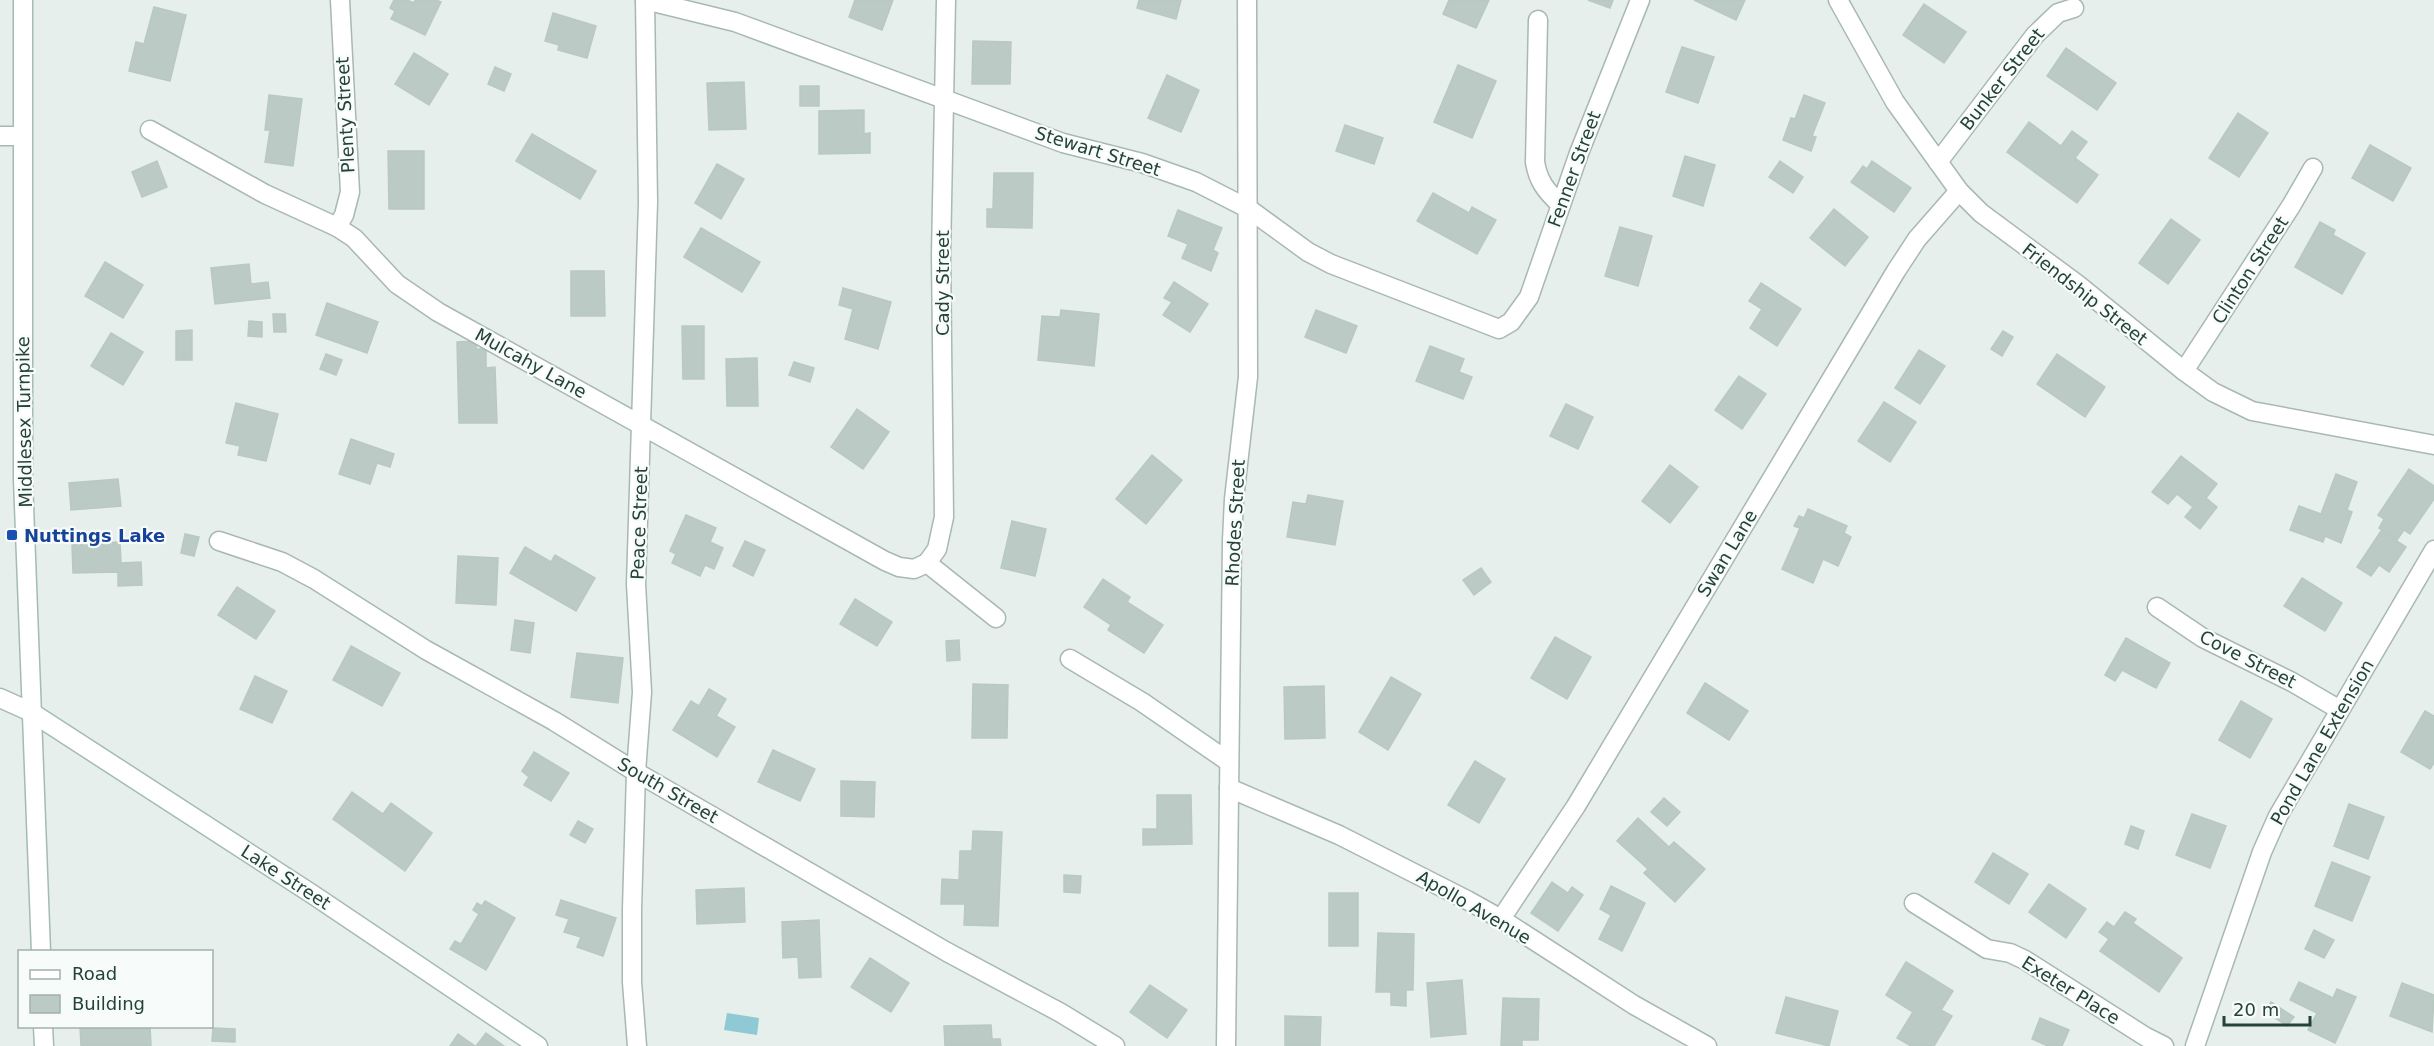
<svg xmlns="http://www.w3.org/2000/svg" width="2434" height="1046" viewBox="0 0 2434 1046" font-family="'DejaVu Sans',sans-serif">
  <rect width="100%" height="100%" fill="#e6efeb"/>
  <!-- water -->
  <polygon fill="#8ec9d4" points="727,1013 759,1018 757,1035 724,1030"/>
  <!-- building -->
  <g fill="#bbcac4" stroke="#b8c9c2" stroke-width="1.5">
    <polygon points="394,0 407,0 414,3 415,0 436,0 441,2 425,35 391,19 395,11 390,8"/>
    <polygon points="855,0 893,0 882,30 849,17"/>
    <polygon points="1139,0 1181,0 1176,19 1137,8"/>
    <polygon points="1449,0 1489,0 1476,28 1443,14"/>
    <polygon points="1588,0 1613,0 1610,8"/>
    <polygon points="1694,0 1745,0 1736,20"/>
    <polygon points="1924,4 1966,32 1944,63 1903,35"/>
    <polygon points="154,7 186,15 170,81 129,71 136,42 144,44"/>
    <polygon points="553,13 596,26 587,58 558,50 559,45 545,41"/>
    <polygon points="973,41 1011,42 1010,84 972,84"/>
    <polygon points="1682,47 1714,57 1698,103 1666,92"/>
    <polygon points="2066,48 2116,83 2097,110 2047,76"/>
    <polygon points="414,53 448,74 429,105 395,84"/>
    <polygon points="1458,65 1496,81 1472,138 1434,122"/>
    <polygon points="495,67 511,74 504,91 488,84"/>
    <polygon points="1167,75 1199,90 1181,132 1148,118"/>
    <polygon points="744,82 746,129 709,130 707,83"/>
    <rect x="800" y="86" width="19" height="20"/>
    <polygon points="269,95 302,99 293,166 265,162 270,130 265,130"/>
    <polygon points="1804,95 1825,103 1812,136 1816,137 1811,151 1783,140 1791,118 1795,119"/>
    <polygon points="864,110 864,134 870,133 870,153 819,154 819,111"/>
    <polygon points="2238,113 2268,133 2239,177 2209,158"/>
    <polygon points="2029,122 2061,146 2072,131 2087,142 2075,158 2098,175 2077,203 2007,152"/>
    <polygon points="1345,125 1383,138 1374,164 1336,151"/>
    <polygon points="532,134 596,171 580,199 516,161"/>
    <polygon points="2370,145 2411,168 2393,201 2352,178"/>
    <polygon points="388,151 424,151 424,209 389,209"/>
    <polygon points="1685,156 1715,165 1703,206 1673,196"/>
    <polygon points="157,161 167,187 142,197 132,172"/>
    <polygon points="1780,161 1803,177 1793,193 1769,177"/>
    <polygon points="1872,161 1911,188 1894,212 1851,182 1863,166 1867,169"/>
    <polygon points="717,164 744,179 721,219 695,203"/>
    <polygon points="994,173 1033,173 1032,228 987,227 987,209 993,209"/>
    <polygon points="1433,193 1469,213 1472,207 1496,220 1477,254 1417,221"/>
    <polygon points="1834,209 1868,237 1845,266 1810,238"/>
    <polygon points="1178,210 1222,228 1213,250 1218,253 1211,271 1182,258 1188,244 1168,236"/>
    <polygon points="2171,219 2200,240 2168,284 2139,263"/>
    <polygon points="2320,222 2335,230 2333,235 2365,253 2342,294 2295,267"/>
    <polygon points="1620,227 1652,236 1638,286 1605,276"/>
    <polygon points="701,228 760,262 742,292 684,257"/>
    <polygon points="105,262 143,285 123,318 85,296"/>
    <polygon points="249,264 251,284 268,282 270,298 215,304 211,268"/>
    <polygon points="571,271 604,271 605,316 571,316"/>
    <polygon points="1174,282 1208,304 1190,332 1163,315 1172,302 1164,298"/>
    <polygon points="1761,283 1801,309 1777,346 1750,328 1762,309 1749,301"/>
    <polygon points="843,288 891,302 878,349 845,339 853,309 839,305"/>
    <polygon points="327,303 378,322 367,353 316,335"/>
    <polygon points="1061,310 1099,314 1094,366 1038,360 1042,316 1060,317"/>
    <polygon points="1316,310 1357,326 1346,353 1305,337"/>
    <polygon points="273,314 285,314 286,332 274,332"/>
    <polygon points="249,321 262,322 262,337 248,336"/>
    <polygon points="682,326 704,326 704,379 683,379"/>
    <polygon points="192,330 192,360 176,360 176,331"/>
    <polygon points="2003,331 2013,337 2002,356 1991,349"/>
    <polygon points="111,333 143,352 123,385 91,366"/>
    <polygon points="477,341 476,349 486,349 486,368 495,367 497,423 459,423 457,342"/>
    <polygon points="1430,346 1464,359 1459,372 1472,377 1463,399 1416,381"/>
    <polygon points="1919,350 1945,366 1920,404 1895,388"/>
    <polygon points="326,354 342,360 336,375 320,369"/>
    <polygon points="2057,354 2105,387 2085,417 2037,384"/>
    <polygon points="757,358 758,406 727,406 726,359"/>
    <polygon points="794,362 814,368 810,382 789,375"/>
    <polygon points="1739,376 1766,394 1742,429 1715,410"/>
    <polygon points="1884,402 1916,422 1890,462 1858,441"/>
    <polygon points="236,403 278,414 266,461 238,455 240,446 226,443"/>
    <polygon points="1566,404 1593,417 1578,449 1550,436"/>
    <polygon points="857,409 889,432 863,469 831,447"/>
    <polygon points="351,439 394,454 390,467 377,463 370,484 339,474"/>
    <polygon points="1152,455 1182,480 1146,524 1116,499"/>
    <polygon points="2181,456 2217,484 2206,498 2217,507 2200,529 2185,517 2193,507 2177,494 2168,504 2152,492"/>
    <polygon points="1670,465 1698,487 1670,523 1642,501"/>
    <polygon points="2409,469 2434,486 2434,499 2410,534 2404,530 2397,540 2379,528 2384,519 2378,515"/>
    <polygon points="2336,474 2357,482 2347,510 2352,512 2341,543 2325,536 2323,542 2290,530 2299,506 2321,514"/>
    <polygon points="118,479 121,506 71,510 69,483"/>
    <polygon points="1308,495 1343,501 1335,545 1287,537 1293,502 1306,504"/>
    <polygon points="1808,509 1847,526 1844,533 1851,537 1838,566 1823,559 1813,583 1782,569 1800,528 1794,526 1799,516 1804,518"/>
    <polygon points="686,515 716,528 710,542 723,548 714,569 705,565 700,576 672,563 676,554 670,551"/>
    <polygon points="1012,521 1046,529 1035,576 1001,568"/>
    <polygon points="2381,531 2406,547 2389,572 2379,565 2371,576 2357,567"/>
    <polygon points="185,534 199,537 194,556 181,553"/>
    <polygon points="745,541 765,550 753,576 733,566"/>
    <polygon points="120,542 121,563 141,562 142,585 118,586 118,572 73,573 72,544"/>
    <polygon points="525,547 551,562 555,555 595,578 576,611 510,573"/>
    <polygon points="458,556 498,558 496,605 456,603"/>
    <polygon points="1481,568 1491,582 1474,595 1463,580"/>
    <polygon points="2302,578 2342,603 2325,631 2284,606"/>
    <polygon points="1103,579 1130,597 1127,602 1163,625 1144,653 1108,630 1111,625 1084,607"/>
    <polygon points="237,587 275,611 256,639 218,615"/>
    <polygon points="855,599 892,622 877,646 840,624"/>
    <polygon points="515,620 534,623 530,653 511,650"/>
    <polygon points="1555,637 1591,657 1567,699 1531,678"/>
    <polygon points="2126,638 2170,663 2156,688 2122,670 2115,681 2105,675"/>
    <polygon points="959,640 960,660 947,661 946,641"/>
    <polygon points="351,646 400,673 382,706 333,680"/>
    <polygon points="577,653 623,658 618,703 571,697"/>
    <polygon points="255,676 287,691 272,723 240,709"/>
    <polygon points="1391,677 1421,694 1388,750 1359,732"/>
    <polygon points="1705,683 1748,711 1729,740 1687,713"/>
    <polygon points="973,684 1008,685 1007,738 972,738"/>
    <polygon points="1324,686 1325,738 1285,739 1284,687"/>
    <polygon points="709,689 726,699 716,716 735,727 717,757 673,730 691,701 699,706"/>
    <polygon points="2241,701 2272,719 2250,758 2219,740"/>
    <polygon points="2425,711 2434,716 2434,763 2430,769 2401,752"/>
    <polygon points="773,750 815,769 800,801 758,782"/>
    <polygon points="534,752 569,773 551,801 524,785 529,777 522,771"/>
    <polygon points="1475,761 1505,779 1479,823 1448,805"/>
    <polygon points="841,781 875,782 874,817 841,816"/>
    <polygon points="352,792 383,814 391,803 432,833 405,871 333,819"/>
    <polygon points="1157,795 1191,795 1192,844 1143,845 1143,829 1157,829"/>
    <polygon points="1664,798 1680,812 1667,826 1651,812"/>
    <polygon points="2349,804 2384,817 2368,859 2334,846"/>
    <polygon points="2192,814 2226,826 2210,868 2176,855"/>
    <polygon points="1638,818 1669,847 1674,842 1705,869 1675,902 1644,873 1648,869 1617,841"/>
    <polygon points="578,821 593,829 585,843 570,835"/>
    <polygon points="2131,826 2144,831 2138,849 2125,844"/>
    <polygon points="973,831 1002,832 998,926 964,925 965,904 941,904 942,879 959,880 960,851 972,851"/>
    <polygon points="1993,853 2028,874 2009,904 1975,882"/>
    <polygon points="2332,862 2370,877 2352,921 2315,906"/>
    <polygon points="1064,875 1081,876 1080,893 1064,892"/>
    <polygon points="1552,882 1568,893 1572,887 1583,895 1558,931 1531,913"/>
    <polygon points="2049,884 2086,909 2066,938 2029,912"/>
    <polygon points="1611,886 1645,903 1622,951 1599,939 1611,915 1600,909"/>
    <polygon points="744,888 745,922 697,924 696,890"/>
    <rect x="1329" y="893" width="29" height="53"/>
    <polygon points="561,900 616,918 603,956 577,947 581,937 564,932 569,919 556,915"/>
    <polygon points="485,901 515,918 486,970 450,949 455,941 461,944 479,914 473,910 477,903 482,906"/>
    <polygon points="2125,912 2136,919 2133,923 2182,958 2159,992 2100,951 2109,939 2099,932 2107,922 2114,927"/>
    <polygon points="819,920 821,977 799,978 798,957 783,958 782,922"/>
    <polygon points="2314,930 2334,940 2324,958 2305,949"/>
    <polygon points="1378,933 1414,934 1413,990 1406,990 1406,1006 1391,1005 1391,992 1376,992"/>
    <polygon points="870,958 909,983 891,1012 851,987"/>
    <polygon points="1906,962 1953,991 1941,1010 1952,1016 1934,1046 1911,1046 1897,1038 1913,1012 1886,995"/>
    <polygon points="1462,980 1466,1034 1431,1037 1427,983"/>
    <polygon points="2299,982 2333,998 2337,989 2356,997 2335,1043 2308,1030 2317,1013 2290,1000"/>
    <polygon points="2402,983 2434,995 2432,1032 2390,1016"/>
    <polygon points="1150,985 1187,1010 1167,1038 1130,1012"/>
    <polygon points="1786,997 1838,1011 1829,1046 1776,1033"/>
    <polygon points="1503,998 1539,999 1538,1040 1522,1040 1522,1046 1501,1046"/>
    <polygon points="2271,1002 2294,1017 2287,1026 2265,1011"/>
    <polygon points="1285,1016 1321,1017 1320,1046 1285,1046"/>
    <polygon points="2040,1018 2069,1030 2062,1046 2048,1046 2032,1039"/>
    <polygon points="991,1025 992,1039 1000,1039 1001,1046 945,1046 944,1026"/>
    <polygon points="80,1026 150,1026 151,1046 81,1046"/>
    <polygon points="213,1028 235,1029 235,1042 212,1041"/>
    <polygon points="486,1033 504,1046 476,1046"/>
    <polygon points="458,1034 475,1046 450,1046"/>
  </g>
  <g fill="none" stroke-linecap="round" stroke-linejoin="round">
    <defs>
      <g id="street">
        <polyline points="645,0 735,22 1063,143 1142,163 1196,182 1249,209 1308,252 1331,264 1499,329 1511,322 1529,297 1579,153 1640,0"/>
        <polyline points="1838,0 1895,102 1959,191 1981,213 2077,284 2184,371 2213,392 2252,411 2434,445"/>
        <path d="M1538,20L1535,162C1538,181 1546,191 1560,204"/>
        <polyline points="150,130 265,194 337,227 354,238 397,284 438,312 885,561 899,567 914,569 927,563"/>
        <polyline points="0,136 22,136"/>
        <polyline points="1938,162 2035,35 2058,13 2074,8"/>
        <polyline points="337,227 344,215 350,192 340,0"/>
        <polyline points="2184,371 2291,206 2313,168"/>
        <polyline points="219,541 282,562 314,579 426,650 554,721 636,772 947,952 1061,1013 1115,1046"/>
        <polyline points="927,563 937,549 944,517 941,255 946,0"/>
        <polyline points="927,563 996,618"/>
        <polyline points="2157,607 2203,638 2292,682 2340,710"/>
        <polyline points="1070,659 1142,702 1229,762"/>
        <polyline points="0,698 31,712"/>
        <polyline points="1229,788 1339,835 1467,900 1501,919 1634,1005 1707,1046"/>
        <polyline points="1914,903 1987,949 2010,953 2025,960 2146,1037 2164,1046"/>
        <polyline points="1501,919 1576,806 1896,271 1917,239 1959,191"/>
        <polyline points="637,1046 632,982 632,909 636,772 642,692 636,584 648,202 645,0"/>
        <polyline points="1226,1046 1232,541 1234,499 1248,377 1247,0"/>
        <polyline points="2195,1046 2262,852 2278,816 2434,550"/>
      </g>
      <g id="secondary">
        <polyline points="23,0 23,479 41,952"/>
        <polyline points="31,712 312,894 538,1046"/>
        <polyline points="43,1026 44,1046"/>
      </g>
    </defs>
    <!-- street casing -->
    <use href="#street" stroke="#a8b8b2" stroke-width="21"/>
    <!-- secondary casing -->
    <use href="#secondary" stroke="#a4bbb3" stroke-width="21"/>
    <!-- street -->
    <use href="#street" stroke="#fff" stroke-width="18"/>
    <!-- secondary -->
    <use href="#secondary" stroke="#fff" stroke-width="18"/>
  </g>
  <!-- markers -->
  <rect fill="#1a4fb4" stroke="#f7fbf9" stroke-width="2" x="6" y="529" width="12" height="12" rx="3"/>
  <g text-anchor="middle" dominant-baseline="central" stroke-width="4.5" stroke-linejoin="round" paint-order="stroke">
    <!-- street labels -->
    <g font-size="18" fill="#24423a" stroke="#f7fbf9">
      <text transform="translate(2002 79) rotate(-52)">Bunker Street</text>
      <text transform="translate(345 115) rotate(-93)">Plenty Street</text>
      <text transform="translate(1098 151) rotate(17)">Stewart Street</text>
      <text transform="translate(1574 169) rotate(-70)">Fenner Street</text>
      <text transform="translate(2250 270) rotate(-57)">Clinton Street</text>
      <text transform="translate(942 283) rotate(-90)">Cady Street</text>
      <text transform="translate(2085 294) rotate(38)">Friendship Street</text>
      <text transform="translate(531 363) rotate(29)">Mulcahy Lane</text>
      <text transform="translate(24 422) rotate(-91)">Middlesex Turnpike</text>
      <text transform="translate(639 523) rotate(-88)">Peace Street</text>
      <text transform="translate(1235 523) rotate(-87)">Rhodes Street</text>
      <text transform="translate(1727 553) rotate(-59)">Swan Lane</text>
      <text transform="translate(2248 659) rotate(27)">Cove Street</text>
      <text transform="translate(2322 742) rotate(-60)">Pond Lane Extension</text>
      <text transform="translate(668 790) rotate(30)">South Street</text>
      <text transform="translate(286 877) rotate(33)">Lake Street</text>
      <text transform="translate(1474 907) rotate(30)">Apollo Avenue</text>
      <text transform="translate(2071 990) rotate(32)">Exeter Place</text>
    </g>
    <!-- transit labels -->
    <g font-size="18" font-weight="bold" fill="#164399" stroke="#f7fbf9" text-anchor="start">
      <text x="24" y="535">Nuttings Lake</text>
    </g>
  </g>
  <!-- legend -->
  <rect x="18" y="950" width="195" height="78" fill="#f7fbf9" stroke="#a3b1ad" stroke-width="1.5"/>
  <rect x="30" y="970" width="30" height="9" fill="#ffffff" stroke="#a3b1ad" stroke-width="1.5"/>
  <text x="72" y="980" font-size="18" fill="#24423a">Road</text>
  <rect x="30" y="995" width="30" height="18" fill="#bbcac4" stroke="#a3b1ad" stroke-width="1.5"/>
  <text x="72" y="1010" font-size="18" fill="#24423a">Building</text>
  <!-- scale -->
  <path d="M2224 1016v9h86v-9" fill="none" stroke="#24423a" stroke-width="3"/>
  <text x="2233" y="1016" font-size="18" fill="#24423a" stroke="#f7fbf9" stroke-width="4.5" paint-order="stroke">20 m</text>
</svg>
